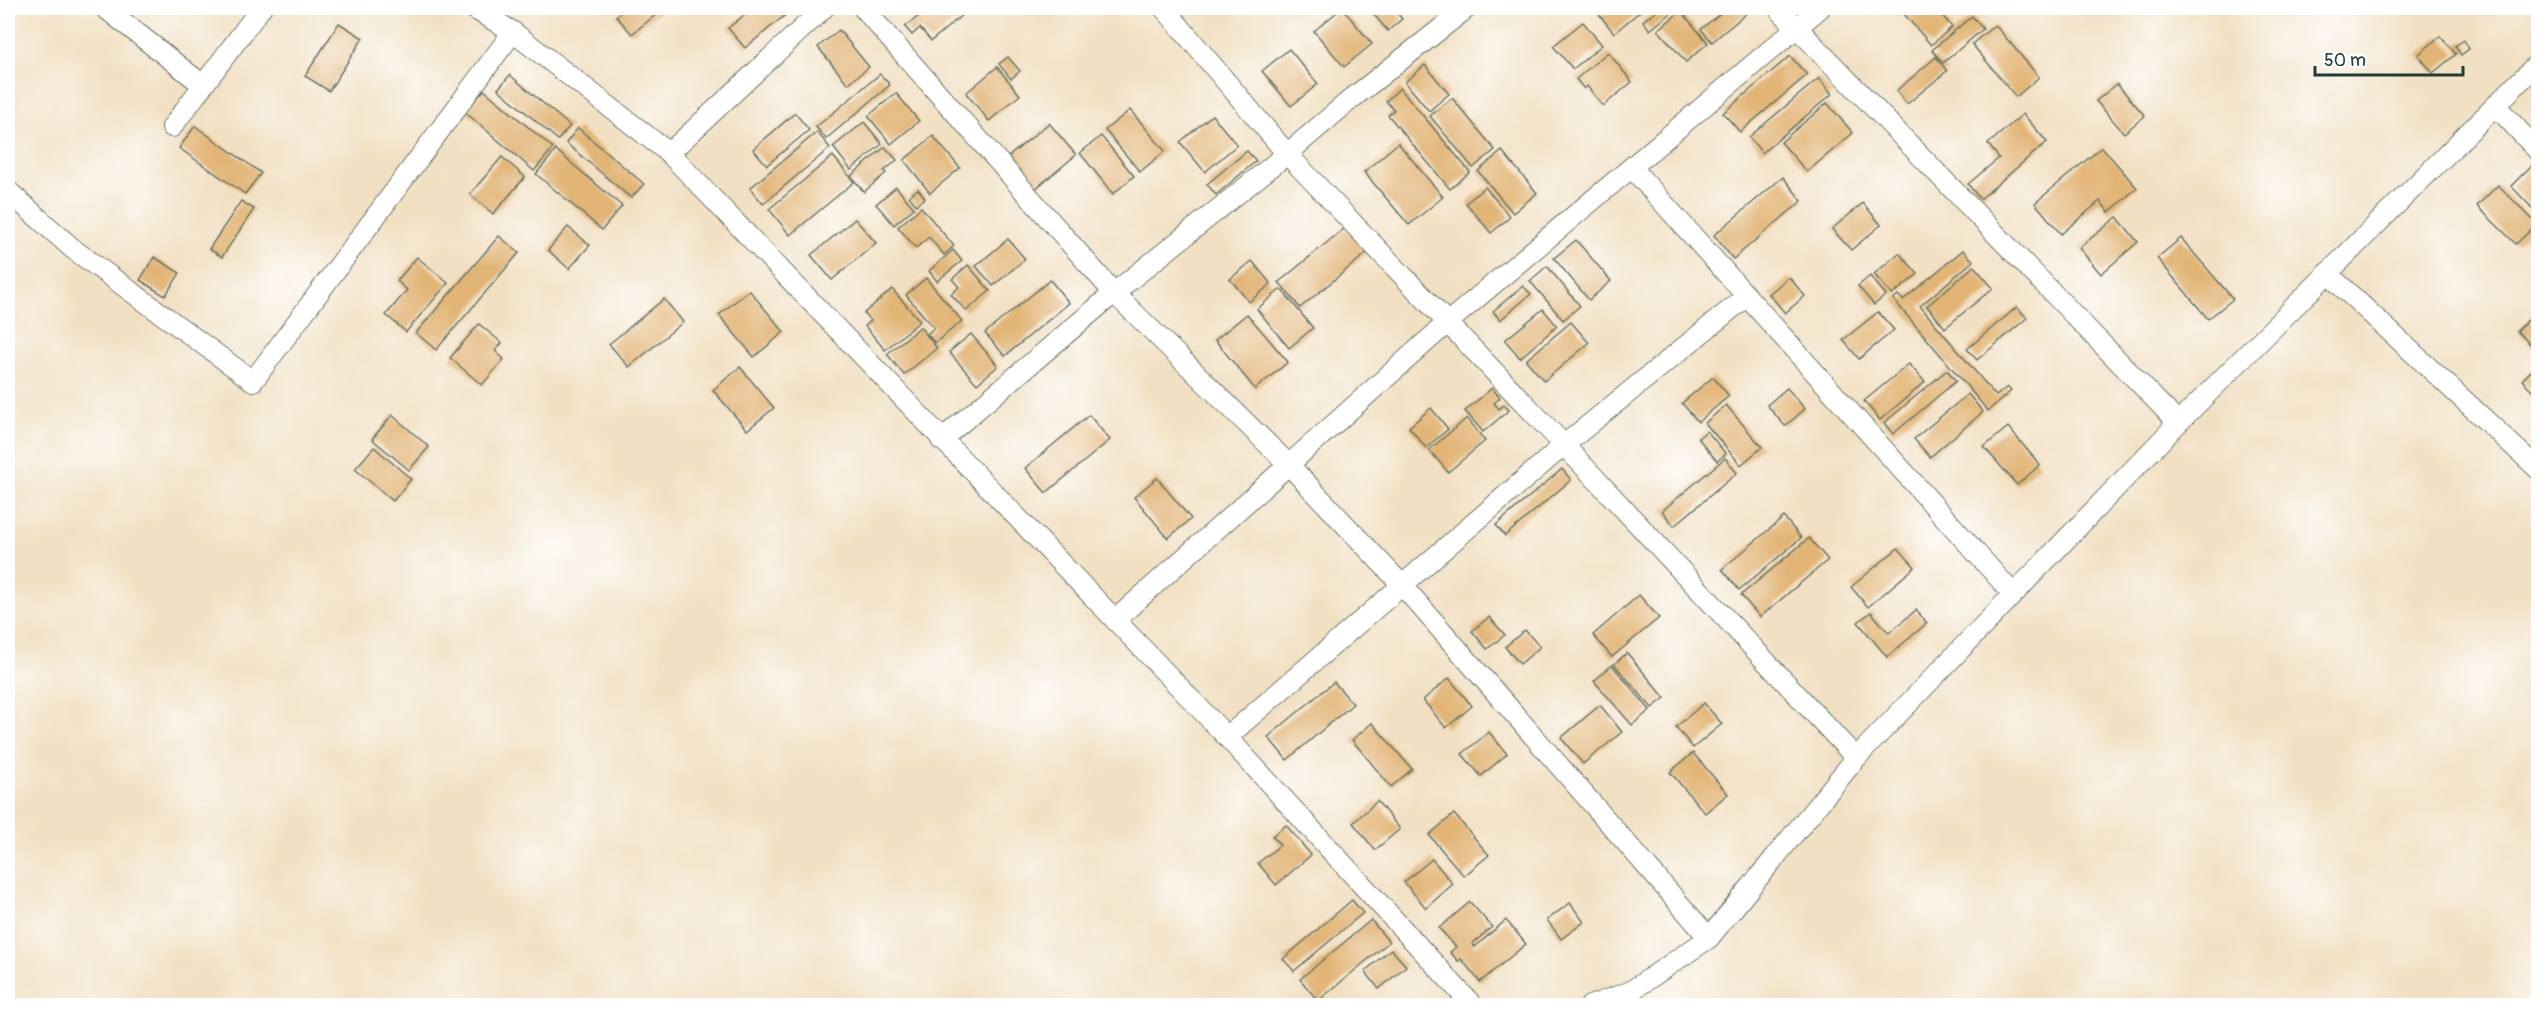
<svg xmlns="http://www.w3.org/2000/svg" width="2546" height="1013" viewBox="0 0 2546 1013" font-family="Pangolin,sans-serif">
  <rect width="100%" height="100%" fill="#fff"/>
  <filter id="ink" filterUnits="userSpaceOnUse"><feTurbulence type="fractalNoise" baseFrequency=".0167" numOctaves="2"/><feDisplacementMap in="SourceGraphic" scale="12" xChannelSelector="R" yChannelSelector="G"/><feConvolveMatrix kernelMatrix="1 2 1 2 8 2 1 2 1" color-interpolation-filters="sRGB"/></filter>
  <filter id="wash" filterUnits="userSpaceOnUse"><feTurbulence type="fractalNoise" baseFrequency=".008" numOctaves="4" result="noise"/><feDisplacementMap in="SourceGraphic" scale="24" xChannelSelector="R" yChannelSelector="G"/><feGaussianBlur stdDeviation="1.35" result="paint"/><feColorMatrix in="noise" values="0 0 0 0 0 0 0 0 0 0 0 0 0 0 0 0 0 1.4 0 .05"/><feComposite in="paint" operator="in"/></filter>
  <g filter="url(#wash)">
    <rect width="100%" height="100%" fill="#f2e0c3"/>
    <g id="blocks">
      <!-- building -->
      <g fill="#e2b577">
        <polygon points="626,8 664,8 632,34 616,16"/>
        <polygon points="753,8 794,8 745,48 728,28"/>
        <polygon points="929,8 956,8 962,15 931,41 920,28 912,35 905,27"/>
        <polygon points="1342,8 1372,44 1344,67 1314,31"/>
        <polygon points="1368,8 1393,8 1402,19 1388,31"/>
        <polygon points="1604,8 1644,8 1614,33 1598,13"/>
        <polygon points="1660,8 1677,8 1650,30 1643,21"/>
        <polygon points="1727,8 1753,8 1712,42 1701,29"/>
        <polygon points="1911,8 1936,8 1952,27 1931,45 1904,14"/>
        <polygon points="1681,11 1708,43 1686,62 1658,30"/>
        <polygon points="1972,16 1983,29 1943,63 1932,50"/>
        <polygon points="1583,22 1602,45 1573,69 1553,46"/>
        <polygon points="339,23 363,38 329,91 305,76"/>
        <polygon points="1995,25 2039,77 2016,97 1972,44"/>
        <polygon points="839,30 869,67 848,84 818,47"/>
        <polygon points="2440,36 2456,54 2433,73 2418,55"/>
        <polygon points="2464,40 2469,49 2461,55 2455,46"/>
        <polygon points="1289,49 1318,84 1291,106 1262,71"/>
        <polygon points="1608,52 1632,82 1603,106 1587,86 1584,89 1576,79"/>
        <polygon points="1790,56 1807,75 1740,132 1723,113"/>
        <polygon points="1008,57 1020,71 1011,79 999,64"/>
        <polygon points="1936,57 1947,71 1907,104 1896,91"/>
        <polygon points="1425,65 1449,94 1429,111 1405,82"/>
        <polygon points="997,67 1020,95 989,121 966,93"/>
        <polygon points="880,74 890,85 826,139 816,127"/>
        <polygon points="510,75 570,126 558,140 498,89"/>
        <polygon points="1819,78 1832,94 1762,153 1749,137"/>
        <polygon points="2117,84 2145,116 2124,133 2096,101"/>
        <polygon points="1400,88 1470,172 1450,189 1388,115 1394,110 1386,101"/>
        <polygon points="484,90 553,148 534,171 465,112"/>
        <polygon points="896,93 919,121 891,144 868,116"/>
        <polygon points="1452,98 1495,150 1473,168 1430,116"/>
        <polygon points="1827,103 1853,133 1807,172 1781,142"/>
        <polygon points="1130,110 1165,151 1140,172 1105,130"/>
        <polygon points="795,113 809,130 767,165 753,149"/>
        <polygon points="2023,114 2047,142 1980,199 1968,184 1999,158 1988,144"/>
        <polygon points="1212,115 1237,145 1205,172 1180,142"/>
        <polygon points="864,122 882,144 851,170 833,147"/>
        <polygon points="1049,123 1076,155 1035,189 1008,157"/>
        <polygon points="195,126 261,173 245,194 179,148"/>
        <polygon points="578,128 644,184 631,198 566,143"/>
        <polygon points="817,132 830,148 763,204 750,188"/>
        <polygon points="933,136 960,168 930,193 904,160"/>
        <polygon points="1101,136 1134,176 1113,194 1080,153"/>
        <polygon points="1398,143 1443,197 1409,225 1364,172"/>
        <polygon points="885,147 897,160 884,171 886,173 864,192 851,176"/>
        <polygon points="2102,147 2137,188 2109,212 2100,201 2061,234 2035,203"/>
        <polygon points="556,150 622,206 602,230 536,174"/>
        <polygon points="1247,151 1256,161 1216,195 1207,184"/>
        <polygon points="1502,151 1537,193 1513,213 1478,171"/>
        <polygon points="833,156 854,182 790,235 769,209"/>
        <polygon points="502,157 525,177 493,214 470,194"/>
        <polygon points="2532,165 2538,171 2538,214 2511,186"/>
        <polygon points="1783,177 1802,201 1733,259 1714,235"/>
        <polygon points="2498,185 2537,224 2516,244 2477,206"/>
        <polygon points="896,187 914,208 894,225 876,204"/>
        <polygon points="1485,187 1510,217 1491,233 1466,203"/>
        <polygon points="918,189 925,198 916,205 909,196"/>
        <polygon points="241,201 254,209 222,257 209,249"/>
        <polygon points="1863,203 1881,225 1851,250 1832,229"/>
        <polygon points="921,207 954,246 944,255 929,237 916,248 898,227"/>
        <polygon points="2117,217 2138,242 2101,274 2079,248"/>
        <polygon points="855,219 876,243 832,280 811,255"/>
        <polygon points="568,227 590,245 569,269 548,250"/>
        <polygon points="1346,227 1368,252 1300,308 1279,282"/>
        <polygon points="499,236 519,253 436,350 416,333"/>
        <polygon points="2181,238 2233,299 2208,319 2157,258"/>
        <polygon points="1008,239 1025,259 993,286 976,266"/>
        <polygon points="1576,240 1611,281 1589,300 1554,258"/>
        <polygon points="953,250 962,261 937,281 929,271"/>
        <polygon points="1963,250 1973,261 1920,306 1996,396 2007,387 2011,391 1988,411 1893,299 1898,295 1903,300"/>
        <polygon points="1899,253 1918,274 1892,295 1874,274"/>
        <polygon points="154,257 180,273 165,296 140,280"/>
        <polygon points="417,257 448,283 406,332 386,315 407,290 397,281"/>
        <polygon points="1252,261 1271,284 1249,302 1230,279"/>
        <polygon points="968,265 990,291 966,311 951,294 959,287 952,279"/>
        <polygon points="1547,266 1580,306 1563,320 1530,281"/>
        <polygon points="1974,266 1993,288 1945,328 1927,306"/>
        <polygon points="1870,276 1886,295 1874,305 1858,286"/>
        <polygon points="1789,277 1805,296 1785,313 1769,294"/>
        <polygon points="926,278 962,321 935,343 927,334 934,328 906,295"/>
        <polygon points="1050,280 1069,303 1005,356 985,333"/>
        <polygon points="1523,286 1531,294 1500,320 1493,311"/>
        <polygon points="892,289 920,321 885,350 865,326 871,321 864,313"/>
        <polygon points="1281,289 1313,328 1289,348 1257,309"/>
        <polygon points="749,290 784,332 754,357 719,315"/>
        <polygon points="664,299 683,322 629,367 609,344"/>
        <polygon points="2017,307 2027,318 1977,360 1967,349"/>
        <polygon points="1543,309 1557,326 1520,358 1505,340"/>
        <polygon points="2538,310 2538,352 2517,331"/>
        <polygon points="1878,312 1894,330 1859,359 1843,340"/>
        <polygon points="1247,314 1288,362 1255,389 1215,340"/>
        <polygon points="1571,322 1589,343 1544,381 1526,360"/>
        <polygon points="479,324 502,343 495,351 504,359 482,385 450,358"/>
        <polygon points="920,327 937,348 904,375 887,354"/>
        <polygon points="971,334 998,366 977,384 949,352"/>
        <polygon points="1909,364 1925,382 1880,420 1864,401"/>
        <polygon points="2538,364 2538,388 2534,392 2522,380"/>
        <polygon points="740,367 774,408 747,430 713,390"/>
        <polygon points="1947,370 1956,381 1893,434 1884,423"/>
        <polygon points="1713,377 1729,396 1698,422 1682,403"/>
        <polygon points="1492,388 1500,398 1494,403 1499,409 1504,405 1509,410 1483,432 1465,411"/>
        <polygon points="1787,388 1805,409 1785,426 1767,405"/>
        <polygon points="1968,394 1983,412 1930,457 1914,439"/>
        <polygon points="1726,405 1762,447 1741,465 1705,423"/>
        <polygon points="1431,408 1448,429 1426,448 1409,427"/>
        <polygon points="392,415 429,447 409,470 372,439"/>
        <polygon points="1089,415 1110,440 1046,493 1025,468"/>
        <polygon points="1467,418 1485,441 1448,472 1429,450"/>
        <polygon points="2008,427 2040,465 2017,485 1984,447"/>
        <polygon points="1707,431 1726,454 1717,461 1698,438"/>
        <polygon points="374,447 411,479 393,501 355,469"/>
        <polygon points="1725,458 1737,473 1674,526 1662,511"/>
        <polygon points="1562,469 1571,480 1505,536 1496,525"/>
        <polygon points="1157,478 1191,519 1168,538 1134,497"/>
        <polygon points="1784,517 1801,538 1739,590 1722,569"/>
        <polygon points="1809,538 1828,560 1760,617 1741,595"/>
        <polygon points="1898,548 1915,567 1868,607 1851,587"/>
        <polygon points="1639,595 1659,618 1612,657 1593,635"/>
        <polygon points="1916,610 1927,623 1887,657 1858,622 1871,612 1889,633"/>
        <polygon points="1489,617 1505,635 1487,649 1472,631"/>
        <polygon points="1525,630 1540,647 1520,664 1505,647"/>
        <polygon points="1627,653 1665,698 1652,708 1614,664"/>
        <polygon points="1612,665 1650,710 1632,725 1594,681"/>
        <polygon points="1449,678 1472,706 1446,728 1423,700"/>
        <polygon points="1334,682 1353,704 1287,760 1268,737"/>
        <polygon points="1704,703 1722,724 1693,748 1676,727"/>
        <polygon points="1600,705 1622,732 1583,764 1561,738"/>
        <polygon points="1372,723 1412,769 1391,787 1352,740"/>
        <polygon points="1489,732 1507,754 1481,776 1462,754"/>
        <polygon points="1693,753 1728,794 1705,813 1670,772"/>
        <polygon points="1377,801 1400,829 1375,850 1353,823"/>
        <polygon points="1454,814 1489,855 1464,876 1429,835"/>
        <polygon points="1286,825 1311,855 1276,885 1258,863 1280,845 1272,836"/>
        <polygon points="1432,859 1453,884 1426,908 1404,882"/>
        <polygon points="1352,900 1363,913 1294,971 1283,959"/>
        <polygon points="1470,902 1492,927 1472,944 1475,947 1506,920 1526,944 1480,982 1461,959 1458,961 1450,952 1456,947 1439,928"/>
        <polygon points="1570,903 1584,922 1561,939 1547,920"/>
        <polygon points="1371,920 1389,942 1318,1001 1300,979"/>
        <polygon points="1391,949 1406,966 1379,989 1365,971"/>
      </g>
    </g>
  </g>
  <g filter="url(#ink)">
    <use href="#blocks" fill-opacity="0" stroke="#697666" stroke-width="1.5"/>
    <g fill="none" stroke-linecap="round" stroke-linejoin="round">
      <defs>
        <g id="minor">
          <polyline points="105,8 203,85"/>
          <polyline points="473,8 513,32 669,153 1227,737 1473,1006"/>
          <polyline points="863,8 1114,293 1289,465 1402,585 1709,938"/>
          <polyline points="1164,8 1287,154 1564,445 1856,758"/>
          <polyline points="1778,8 2178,423"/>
          <polyline points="2496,106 2538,151"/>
          <polyline points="172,127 261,8"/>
          <polyline points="669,153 824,8"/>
          <polyline points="1632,168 2013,594"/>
          <polyline points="8,191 73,249 253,381 513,32"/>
          <polyline points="2327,273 2538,469"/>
          <polyline points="941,440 1114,293 1287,154 1350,100 1467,8"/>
          <polyline points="1115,620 1446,324 1820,8"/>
          <polyline points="1227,737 1564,445 1747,296"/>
          <polyline points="1590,1006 1629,992"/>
          <polyline points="1618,1006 1631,991 1709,938 1856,758 2178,423 2538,63"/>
        </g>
      </defs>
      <!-- minor casing -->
      <use href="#minor" stroke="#697666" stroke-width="22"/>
      <!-- minor -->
      <use href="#minor" stroke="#fff" stroke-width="20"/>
    </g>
  </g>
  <!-- margin -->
  <rect width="2546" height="1013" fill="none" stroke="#fff" stroke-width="30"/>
  <!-- scale -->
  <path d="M2315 66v9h148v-9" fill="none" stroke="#1f3d34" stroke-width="3"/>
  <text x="2324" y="66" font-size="18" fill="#1f3d34" stroke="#ffffff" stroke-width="4.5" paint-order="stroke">50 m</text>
</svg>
